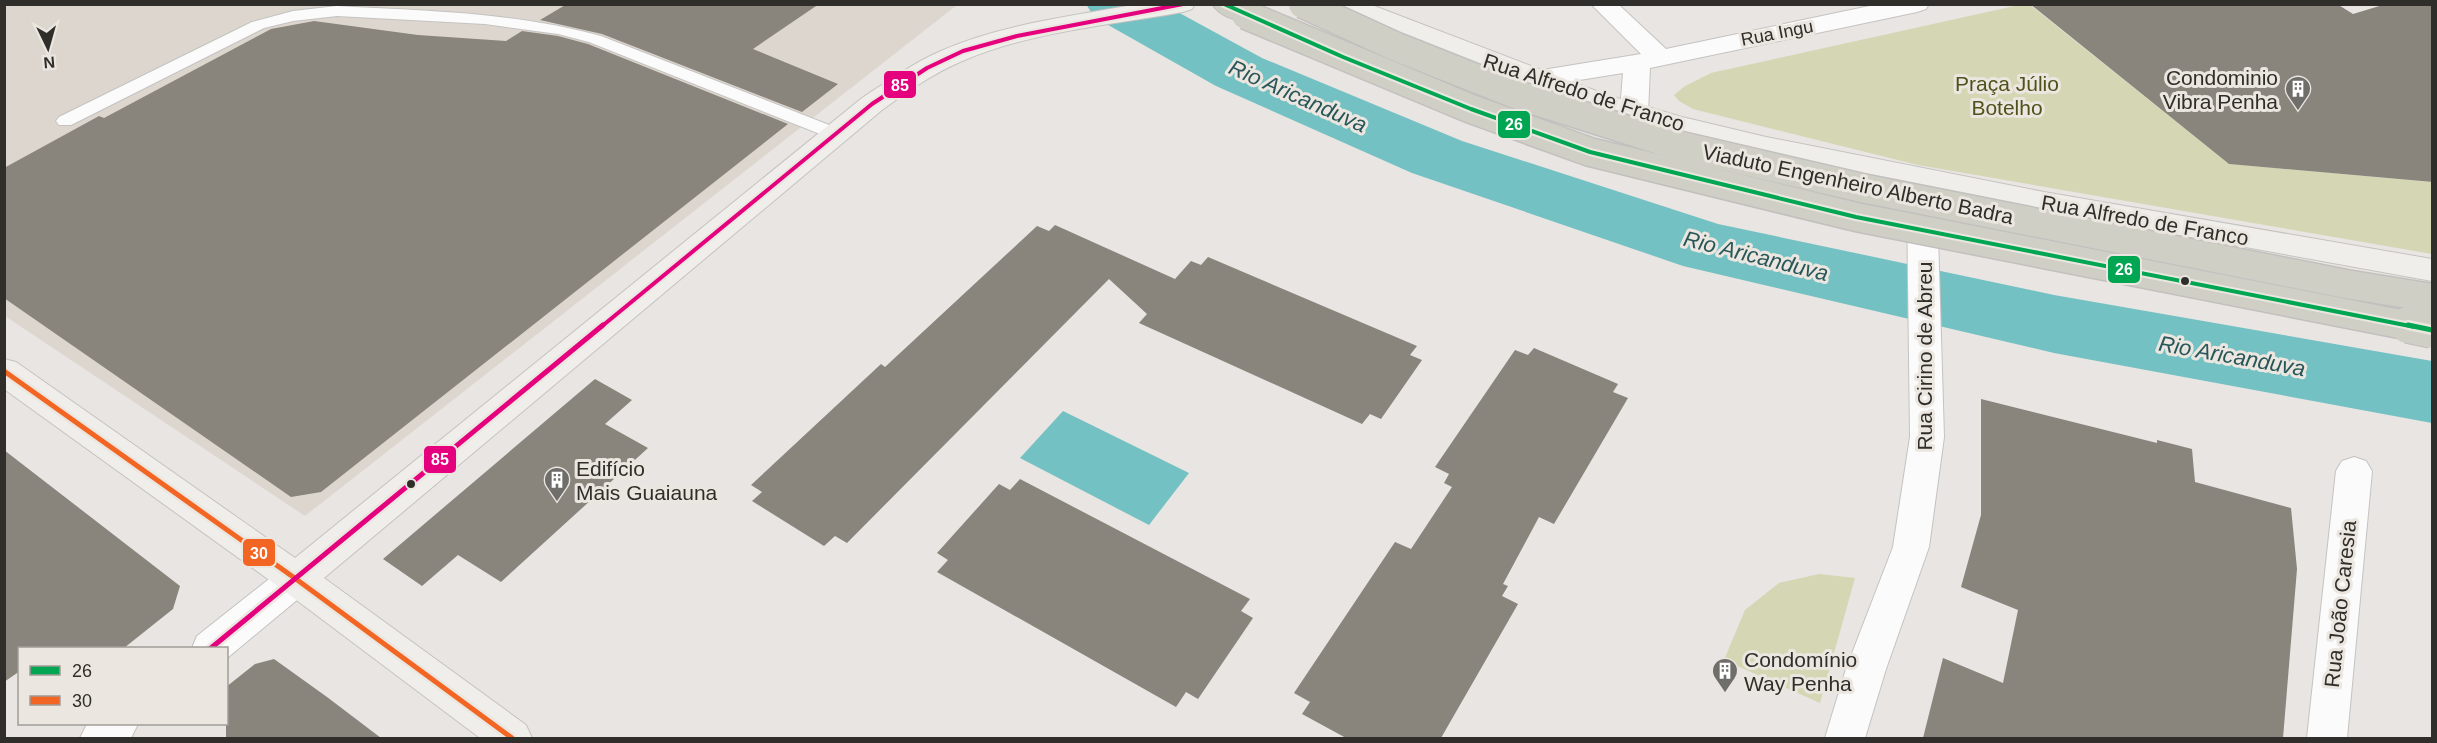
<svg xmlns="http://www.w3.org/2000/svg" width="2437" height="743" viewBox="0 0 2437 743" font-family="Helvetica,sans-serif">
  <rect width="100%" height="100%" fill="#e8e5e2"/>
  <!-- built -->
  <polygon fill="#ddd6cf" points="4,5 957,5 305,516 5,316"/>
  <!-- green -->
  <g fill="#d5d6b3">
    <polygon points="2019,5 2030,5 2229,164 2432,182 2432,254 1918,165 1693,109 1679,101 1674,95 1685,86 1711,73"/>
    <polygon points="1819,574 1855,578 1820,703 1724,660 1745,610 1779,583"/>
  </g>
  <!-- water -->
  <polygon fill="#73c1c3" points="1063,411 1189,473 1149,525 1020,458"/>
  <g fill="none" stroke-linecap="round" stroke-linejoin="round">
    <!-- river -->
    <polygon fill="#73c1c3" fill-rule="evenodd" points="1086,4 1163,4 1262,58 1462,141 1718,224 2054,295 2432,361 2432,423 2054,353 1683,266 1412,173 1216,86 1094,17"/>
  </g>
  <!-- building -->
  <g fill="#89847c">
    <polygon points="567,4 819,4 753,49 838,84 802,112 602,34 540,20"/>
    <polygon points="2030,4 2337,4 2353,14 2386,4 2433,4 2433,182 2229,164"/>
    <polygon points="314,21 418,35 506,41 522,31 558,36 588,44 788,124 321,492 291,497 4,298 4,168 99,116 104,118 271,29"/>
    <polygon points="1055,225 1175,279 1191,261 1201,265 1208,257 1417,346 1410,355 1422,360 1381,419 1370,414 1362,424 1139,323 1147,314 1109,279 847,543 835,536 824,546 752,501 762,492 751,485 881,364 885,367 1037,226 1049,231"/>
    <polygon points="1534,348 1618,384 1613,392 1628,398 1554,524 1539,517 1503,584 1508,586 1502,596 1518,604 1441,738 1346,738 1302,714 1310,702 1294,693 1395,542 1411,549 1452,487 1444,483 1449,474 1435,467 1515,350 1528,355"/>
    <polygon points="595,379 632,400 605,424 648,448 501,582 458,555 422,586 383,559"/>
    <polygon points="1981,399 2157,443 2157,440 2192,449 2195,482 2291,508 2297,569 2283,738 1923,738 1943,658 2003,683 2018,610 1961,587 1981,515"/>
    <polygon points="4,450 180,586 173,609 124,648 20,648 20,671 4,682"/>
    <polygon points="1020,479 1250,599 1241,611 1253,618 1198,699 1186,692 1176,707 937,572 948,560 937,553 999,484 1010,490"/>
    <polygon points="274,659 327,697 381,738 226,738 226,687 255,664"/>
  </g>
  <g fill="none" stroke-linecap="round" stroke-linejoin="round">
    <defs>
      <path id="lane" d="M337,6C426,11 515,12 601,36L842,130L845,134L842,138H830L589,42L558,34L485,24L337,16L293,21L264,28L71,125H59L56,121L59,117L252,22L293,11Z"/>
      <g id="street">
        <polygon points="1591,4 1618,4 1666,49 1879,4 1929,4 1926,9 1917,12 1650,68 1648,112 1644,118 1634,121 1624,118 1620,112 1623,73 1536,87 1527,85 1523,79 1527,73 1536,71 1641,54"/>
        <polygon points="1922,191 1932,194 1937,201 1944,437 1929,547 1886,669 1865,738 1825,738 1846,669 1893,547 1910,437 1907,201 1912,194"/>
        <polygon points="2354,457 2366,461 2372,471 2347,738 2307,738 2336,471 2342,461"/>
        <polygon points="296,563 309,568 315,579 309,590 226,659 226,648 192,648 197,636 283,568"/>
        <polygon points="87,724 138,724 131,738 80,738"/>
      </g>
      <g id="secondary">
        <path d="M1138,4H1195L1192,9L1183,12C1111,25 1027,32 960,62C932,74 907,92 882,110L324,578L526,725L532,738H480L283,590L4,389V359L16,362L295,558L862,98C888,81 913,63 941,51C1002,24 1073,16 1138,4Z"/>
        <polygon points="1332,4 1369,4 1607,95 1682,117 1766,137 2044,192 2432,259 2432,281 1943,192 1722,145 1588,107 1335,9"/>
      </g>
      <path id="highway" d="M1212,4C1228,4 1248,0 1259,15L1255,20C1241,24 1220,17 1212,4Z"/>
    </defs>
    <!-- lane casing -->
    <use href="#lane" stroke="#c4c3c0" stroke-width="2"/>
    <!-- street casing -->
    <use href="#street" stroke="#c4c3c0" stroke-width="2"/>
    <!-- secondary casing -->
    <use href="#secondary" stroke="#c4c3c0" stroke-width="2"/>
    <!-- highway casing -->
    <use href="#highway" stroke="#c2c0be" stroke-width="2"/>
    <!-- lane -->
    <use href="#lane" fill="#fcfbfb" fill-rule="evenodd"/>
    <!-- street -->
    <use href="#street" fill="#fcfbfb" fill-rule="evenodd"/>
    <!-- secondary -->
    <use href="#secondary" fill="#efeeea" fill-rule="evenodd"/>
    <!-- highway -->
    <use href="#highway" fill="#cfcfc6" fill-rule="evenodd"/>
    <defs>
      <g id="highway-bridge-far1">
        <polyline points="1303,4 1397,47 1518,95 1669,143 1867,189 2346,284 2432,298"/>
        <polyline points="1246,15 1471,109 1590,152 1856,217 2415,327"/>
      </g>
      <polyline id="highway-bridge" points="2408,325 2432,330"/>
    </defs>
    <!-- highway-bridge-far1 casing -->
    <use href="#highway-bridge-far1" stroke="#c2c0be" stroke-width="31" stroke-linecap="butt"/>
    <!-- highway-bridge casing -->
    <use href="#highway-bridge" stroke="#c2c0be" stroke-width="38" stroke-linecap="butt"/>
    <!-- highway-bridge-far1 -->
    <use href="#highway-bridge-far1" stroke="#cfcfc6" stroke-width="28"/>
    <!-- highway-bridge -->
    <use href="#highway-bridge" stroke="#cfcfc6" stroke-width="36"/>
    <defs>
      <polyline id="bus-1-far1" points="1224,4 1343,57 1471,109 1590,152 1856,217 2415,327"/>
      <polyline id="bus-1" points="2408,325 2432,330"/>
      <polyline id="bus-2" points="4,371 296,579 512,738"/>
      <polyline id="bus-3-far1" points="601,327 872,104 927,68 963,51 1017,36 1183,4"/>
      <polyline id="bus-3" points="211,648 603,325"/>
    </defs>
    <!-- bus-1-far1 casing -->
    <use href="#bus-1-far1" stroke="#ebe6df" stroke-width="8"/>
    <!-- bus-1 casing -->
    <use href="#bus-1" stroke="#ebe6df" stroke-width="10"/>
    <!-- bus-2 casing -->
    <use href="#bus-2" stroke="#ebe6df" stroke-width="10"/>
    <!-- bus-3-far1 casing -->
    <use href="#bus-3-far1" stroke="#ebe6df" stroke-width="8"/>
    <!-- bus-3 casing -->
    <use href="#bus-3" stroke="#ebe6df" stroke-width="10"/>
    <!-- bus-1-far1 -->
    <use href="#bus-1-far1" stroke="#00a651" stroke-width="4"/>
    <!-- bus-1 -->
    <use href="#bus-1" stroke="#00a651" stroke-width="5"/>
    <!-- bus-2 -->
    <use href="#bus-2" stroke="#f26522" stroke-width="5"/>
    <!-- bus-3-far1 -->
    <use href="#bus-3-far1" stroke="#e5007d" stroke-width="4"/>
    <!-- bus-3 -->
    <use href="#bus-3" stroke="#e5007d" stroke-width="5"/>
  </g>
  <!-- icons -->
  <defs>
    <symbol id="building-pin" viewBox="-11 -11 22 30"><path d="M0 17L-7.5 6A9.5 9.5 0 1 1 7.5 6Z" fill="#706e6b" stroke="#ebe6df"/><path d="M-4-6H4V6H1V3H-1V6H-4ZM-2.5-4.3h1.7v1.8h-1.7ZM.8-4.3h1.7v1.8H.8ZM-2.5-1h1.7V.8h-1.7ZM.8-1h1.7V.8H.8Z" fill="#fff"/></symbol>
  </defs>
  <g fill-rule="evenodd">
    <use href="#building-pin" x="2283" y="74" width="30" height="40"/>
    <use href="#building-pin" x="542" y="465" width="30" height="40"/>
    <use href="#building-pin" x="1710" y="656" width="30" height="40"/>
  </g>
  <!-- markers -->
  <g fill="#302e2b" stroke="#ebe6df" stroke-width="2">
    <circle cx="2185" cy="281" r="5"/>
    <circle cx="411" cy="484" r="5"/>
  </g>
  <g text-anchor="middle" dominant-baseline="central" stroke-width="6" stroke-linejoin="round" paint-order="stroke">
    <!-- far-street labels -->
    <g font-size="18" fill="#302e2b" stroke="#ebe6df">
      <text transform="translate(1777 33) rotate(-11)">Rua Ingu</text>
    </g>
    <!-- poi labels -->
    <g font-size="21" fill="#302e2b" stroke="#ebe6df" text-anchor="start">
      <text x="2278" y="77" text-anchor="end">Condominio<tspan x="2278" dy="24">Vibra Penha</tspan></text>
      <text x="576" y="468">Edifício<tspan x="576" dy="24">Mais Guaiauna</tspan></text>
      <text x="1744" y="659">Condomínio<tspan x="1744" dy="24">Way Penha</tspan></text>
    </g>
    <!-- park labels -->
    <g font-size="21" fill="#50521a" stroke="#ebe6df">
      <text x="2007" y="83">Praça Júlio<tspan x="2007" dy="24">Botelho</tspan></text>
    </g>
    <!-- street labels -->
    <g font-size="21" fill="#302e2b" stroke="#ebe6df">
      <text transform="translate(1584 92) rotate(18)">Rua Alfredo de Franco</text>
      <text transform="translate(1858 184) rotate(12)">Viaduto Engenheiro Alberto Badra</text>
      <text transform="translate(2145 220) rotate(10)">Rua Alfredo de Franco</text>
      <text transform="translate(1924 356) rotate(-90)">Rua Cirino de Abreu</text>
      <text transform="translate(2340 604) rotate(-84)">Rua João Caresia</text>
    </g>
    <!-- water labels -->
    <g font-size="22" font-style="italic" fill="#28575a" stroke="#ebe6df">
      <text transform="translate(1298 96) rotate(24)">Rio Aricanduva</text>
      <text transform="translate(1756 256) rotate(14)">Rio Aricanduva</text>
      <text transform="translate(2232 356) rotate(10)">Rio Aricanduva</text>
    </g>
  </g>
  <g stroke="#ebe6df" stroke-width="2">
    <rect x="883" y="70" width="34" height="29" rx="6" fill="#e5007d"/>
    <rect x="1497" y="110" width="34" height="29" rx="6" fill="#00a651"/>
    <rect x="2107" y="255" width="34" height="29" rx="6" fill="#00a651"/>
    <rect x="423" y="445" width="34" height="29" rx="6" fill="#e5007d"/>
    <rect x="242" y="538" width="34" height="29" rx="6" fill="#f26522"/>
  </g>
  <g font-size="16" text-anchor="middle" font-weight="bold" fill="#fff">
    <text x="900" y="91">85</text>
    <text x="1514" y="130">26</text>
    <text x="2124" y="275">26</text>
    <text x="440" y="465">85</text>
    <text x="259" y="559">30</text>
  </g>
  <!-- border -->
  <rect width="2437" height="743" fill="none" stroke="#302e2b" stroke-width="12"/>
  <!-- legend -->
  <rect x="18" y="647" width="210" height="78" fill="#ebe6df" stroke="#a09c97" stroke-width="1.5"/>
  <rect x="30" y="666" width="30" height="9" fill="#00a651" stroke="#a09c97" stroke-width="1.5"/>
  <text x="72" y="677" font-size="18" fill="#302e2b">26</text>
  <rect x="30" y="696" width="30" height="9" fill="#f26522" stroke="#a09c97" stroke-width="1.5"/>
  <text x="72" y="707" font-size="18" fill="#302e2b">30</text>
  <!-- north arrow -->
  <g transform="translate(48 48) rotate(175)" stroke="#ebe6df" stroke-width="4.5" paint-order="stroke">
  <path d="M0-4.5L10 22L0 15L-10 22Z" fill="#302e2b"/>
  <text y="-9" font-size="16" font-weight="bold" text-anchor="middle" fill="#302e2b">N</text>
  </g>
</svg>
